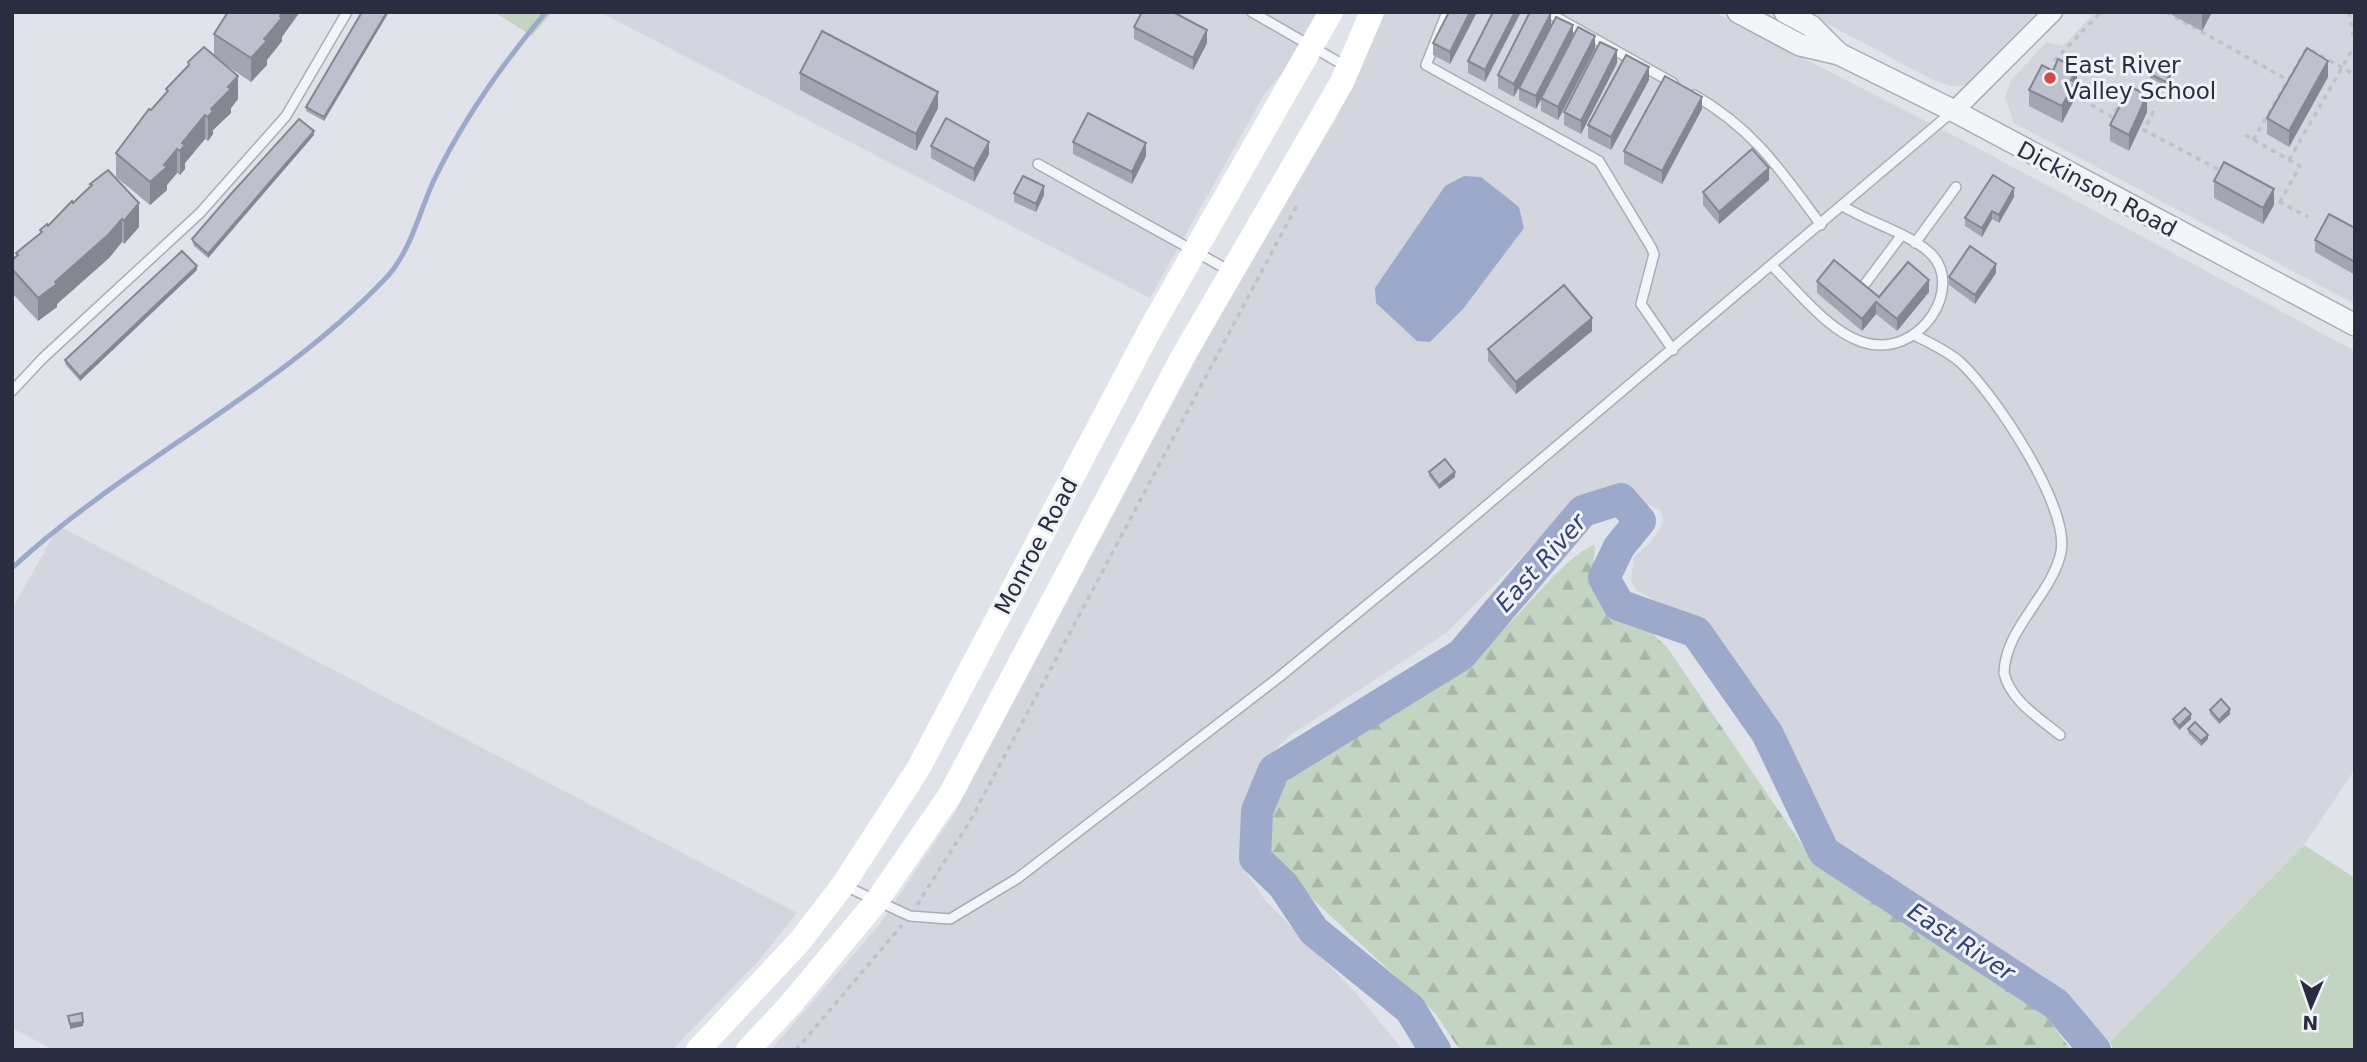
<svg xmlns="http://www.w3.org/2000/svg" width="2367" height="1062" viewBox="0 0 2367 1062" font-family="'DejaVu Sans',sans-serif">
  <defs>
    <pattern id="forest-firs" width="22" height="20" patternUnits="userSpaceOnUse" patternTransform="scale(1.75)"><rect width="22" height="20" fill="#c3d4c2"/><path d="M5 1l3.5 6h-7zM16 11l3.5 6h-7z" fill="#a8b6a8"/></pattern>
  </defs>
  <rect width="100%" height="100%" fill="#e1e3ea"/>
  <!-- built -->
  <g fill="#d3d5df">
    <polygon points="600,12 1320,12 1286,69 1265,93 1150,298"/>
    <polygon points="1382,12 1714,12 1970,144 2355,351 2355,769 2304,845 2110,1042 2080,1008 2009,954 1867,871 1847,856 1830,832 1768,717 1712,641 1684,615 1637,591 1631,581 1634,557 1651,542 1662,525 1663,516 1660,510 1635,499 1603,498 1580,505 1557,521 1446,633 1289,736 1270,755 1251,790 1245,816 1243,855 1246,872 1265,900 1356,993 1403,1050 771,1050 879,925 953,816 1229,298 1337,117"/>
    <polygon points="1805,12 2040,12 1976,77 1966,85 1951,86 1935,81"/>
    <polygon points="2079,12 2355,12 2355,304 2014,123 2005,97 2011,80 2047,42 2063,46 2092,15"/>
    <polygon points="59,526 797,913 760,959 672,1050 54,1050 12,1028 12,609"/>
  </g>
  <!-- forest -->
  <path fill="url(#forest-firs)" d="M1595,545L1592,581L1600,599L1610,609L1644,626L1667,647L1802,845L1828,873L1969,958L2042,1011L2071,1050H1460L1435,1013L1277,866C1257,826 1269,799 1299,769C1370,725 1445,685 1506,627C1526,608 1572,550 1595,545Z"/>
  <!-- park -->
  <g fill="#c3d4c2">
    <polygon points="494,12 552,12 532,36"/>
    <polygon points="2304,845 2355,878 2355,1050 2114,1050 2110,1042"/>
  </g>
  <!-- water -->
  <polygon fill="#9ca9ca" points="1464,176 1481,177 1519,207 1524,228 1463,309 1430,342 1417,341 1376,303 1375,288 1445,186"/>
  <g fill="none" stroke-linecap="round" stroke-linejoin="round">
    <!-- stream -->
    <path stroke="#9ca9ca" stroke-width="5" d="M12,568C128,461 276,393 385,279C411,252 419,212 434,180C463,120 503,63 546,12"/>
    <!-- river -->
    <polyline stroke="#9ca9ca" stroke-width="32" points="1435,1050 1410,1009 1314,931 1283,885 1255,858 1257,811 1274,770 1461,655 1583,511 1621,499 1640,521 1619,547 1604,578 1619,605 1696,632 1767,733 1824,852 2056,1004 2095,1050"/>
    <defs>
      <g id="service">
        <polyline points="1252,12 1347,67"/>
        <polyline points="1447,12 1426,65 1599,161 1651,247 1654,254 1641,304 1673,350"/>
        <polyline points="1547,12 1673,83"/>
        <path d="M1694,95C1754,129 1782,172 1821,225"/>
        <polyline points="1038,164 1230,271"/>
        <polyline points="1915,243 1956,187"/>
        <path d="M1772,266C1798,291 1827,330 1862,342C1920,361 1967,285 1929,252C1906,232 1870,223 1843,206"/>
        <polyline points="1865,284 1901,236"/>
        <path d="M1914,335C1930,343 1946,350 1960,362C1994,393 2070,507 2061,552C2052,595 2005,628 2004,673C2010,700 2039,718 2060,735"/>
        <polyline points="12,391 43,358 200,213 286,116 347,12"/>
        <polyline points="845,886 910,916 950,919 1018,878 1278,678 1434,550 1952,112"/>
      </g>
      <polyline id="minor" points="1954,111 2053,12"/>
      <g id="tertiary">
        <polyline points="1738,12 1800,45 1839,54 1954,111 2355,325"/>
        <polyline points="1785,12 1811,26 1839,54"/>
      </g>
    </defs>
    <!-- service casing -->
    <use href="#service" stroke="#aaacb8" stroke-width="12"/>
    <!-- minor casing -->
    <use href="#minor" stroke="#aaacb8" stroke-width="21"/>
    <!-- tertiary casing -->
    <use href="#tertiary" stroke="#aaacb8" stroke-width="24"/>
    <!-- path -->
    <g stroke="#bfc1c9" stroke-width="3.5" stroke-dasharray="5 5" stroke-linecap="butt">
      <polyline points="2166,12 2288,80"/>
      <polyline points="2349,12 2355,45"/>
      <polyline points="2056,70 2053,62 2101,12"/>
      <polyline points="2075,81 2084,89 2088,103 2112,117 2131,83"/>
      <polyline points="2143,107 2153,112 2144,130 2223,172"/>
      <polyline points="2245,135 2300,166 2280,202"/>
      <polyline points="2253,140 2305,51 2311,50 2355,75"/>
      <polyline points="2289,160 2355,45"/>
      <polyline points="2270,197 2308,217"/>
      <polyline points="917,905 970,821 1297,205"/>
      <polyline points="796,1050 902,925"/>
    </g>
    <!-- service -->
    <use href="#service" stroke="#f4f5f8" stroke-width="9"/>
    <!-- minor -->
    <use href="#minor" stroke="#f4f5f8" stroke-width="18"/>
    <!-- tertiary -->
    <use href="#tertiary" stroke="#f4f5f8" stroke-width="21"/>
    <!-- secondary -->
    <g stroke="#fff" stroke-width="24">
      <polyline points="698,1050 800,941 843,885 918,769 1151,328 1331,12"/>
      <polyline points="748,1050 790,1005 876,902 950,795 1182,358 1342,82 1372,12"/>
    </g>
  </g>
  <!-- wall -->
  <g fill="#a3a6b0">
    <polygon points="362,12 324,121 306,111 306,107"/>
    <polygon points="1449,12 1477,12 1450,64 1433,55 1433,43"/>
    <polygon points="1493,12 1485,82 1468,73 1468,61"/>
    <polygon points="1530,12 1514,97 1498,88 1498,75"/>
    <polygon points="2172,12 2212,12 2202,31 2172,15"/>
    <polygon points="1134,27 1207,43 1193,70 1134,39"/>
    <polygon points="214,34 282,37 282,41 267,60 267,65 251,82 223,63 238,99 231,108 231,113 213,130 213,134 208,141 205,139 185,163 185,169 180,175 177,173 167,185 167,190 150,205 116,177 116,153 166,93 166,89 188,66 188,62 214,56"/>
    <polygon points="1573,36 1595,49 1558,120 1541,111 1541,99 1536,109 1519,100 1519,88"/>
    <polygon points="1617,63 1581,134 1564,125 1564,112"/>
    <polygon points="800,73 938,108 916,151 800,90"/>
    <polygon points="2150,74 2171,76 2166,86 2150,78"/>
    <polygon points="2328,77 2289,147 2267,134 2267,118"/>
    <polygon points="1649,80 1611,150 1588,138 1588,125"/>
    <polygon points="2077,85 2075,89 2075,98 2062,123 2029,106 2029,90"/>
    <polygon points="1702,109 1662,184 1624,164 1624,151"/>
    <polygon points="2147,112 2129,151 2110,141 2110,125"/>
    <polygon points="314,135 208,258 194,246 192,239"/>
    <polygon points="1073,142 1146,156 1132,184 1073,154"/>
    <polygon points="931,146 989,154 974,182 931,158"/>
    <polygon points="1769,180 1719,224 1703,205 1703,192"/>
    <polygon points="2214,181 2274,205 2263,224 2214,198"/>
    <polygon points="90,184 139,227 124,244 122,242 109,258 57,304 57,307 38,321 12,293 12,260 16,256 16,253 40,234 40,230 48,226 73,203 90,187"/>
    <polygon points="1014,193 1044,195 1036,212 1014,202"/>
    <polygon points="2014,197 1999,223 1992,219 1982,237 1965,226 1965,218"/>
    <polygon points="2355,228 2355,275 2315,252 2315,240"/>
    <polygon points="197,270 80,381 65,364 65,360"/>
    <polygon points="1996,273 1975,304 1949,285 1949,277"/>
    <polygon points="1817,281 1879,297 1929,292 1897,331 1876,314 1862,331 1817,293"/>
    <polygon points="1592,331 1516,394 1488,361 1488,349"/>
    <polygon points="1429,472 1455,477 1439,489 1429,476"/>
    <polygon points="2210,710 2230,714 2219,724 2210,714"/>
    <polygon points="2173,719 2191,719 2179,730 2173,723"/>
    <polygon points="2188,729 2208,739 2201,746 2188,733"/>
  </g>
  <!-- shaded-wall -->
  <g fill="#858790">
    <polygon points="282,12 300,12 282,37 282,41 267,60 267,65 251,82 251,58"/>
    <polygon points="387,12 389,12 324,121 324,117"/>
    <polygon points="1470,12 1477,12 1450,64 1450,52"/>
    <polygon points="1515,12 1521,12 1485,82 1485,70"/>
    <polygon points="2203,12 2212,12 2202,31 2202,14"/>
    <polygon points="1551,13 1551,26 1514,97 1514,84"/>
    <polygon points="1573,25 1573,38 1536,109 1536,96"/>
    <polygon points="1207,30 1207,43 1193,70 1193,58"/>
    <polygon points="1595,36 1595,49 1558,120 1558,107"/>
    <polygon points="1617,50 1617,63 1581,134 1581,121"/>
    <polygon points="2328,61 2328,77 2289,147 2289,131"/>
    <polygon points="1649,67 1649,80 1611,150 1611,137"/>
    <polygon points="2077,68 2077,85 2075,89 2075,98 2062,123 2062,106 2071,80"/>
    <polygon points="2171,72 2171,76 2166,86 2166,82"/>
    <polygon points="238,76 238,99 231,108 231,113 213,130 213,134 208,141 208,117 211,109"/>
    <polygon points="938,92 938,108 916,151 916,134"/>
    <polygon points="2147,95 2147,112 2129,151 2129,135"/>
    <polygon points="1702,97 1702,109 1662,184 1662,171"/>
    <polygon points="205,115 205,139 185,163 185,169 180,175 180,151 182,143"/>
    <polygon points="314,131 314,135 208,258 208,254"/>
    <polygon points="989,142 989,154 974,182 974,169"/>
    <polygon points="1146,143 1146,156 1132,184 1132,172"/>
    <polygon points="177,149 177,173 167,185 167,190 150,205 150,182"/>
    <polygon points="1769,168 1769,180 1719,224 1719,212"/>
    <polygon points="1044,186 1044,195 1036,212 1036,204"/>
    <polygon points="2014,188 2014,197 1999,223 1999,215"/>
    <polygon points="2274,189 2274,205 2263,224 2263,208"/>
    <polygon points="139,203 139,227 124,244 124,221"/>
    <polygon points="1992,211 1992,219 1982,237 1982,228"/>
    <polygon points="122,219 122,242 109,258 57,304 57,307 38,321 38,298"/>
    <polygon points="1996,264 1996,273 1975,304 1975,295"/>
    <polygon points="197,266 197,270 80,381 80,377"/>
    <polygon points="1929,280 1929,292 1897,331 1897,319"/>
    <polygon points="1876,302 1876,314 1862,331 1862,319"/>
    <polygon points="1592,318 1592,331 1516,394 1516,382"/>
    <polygon points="1455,472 1455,477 1439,489 1439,485"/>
    <polygon points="2230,709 2230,714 2219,724 2219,720"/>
    <polygon points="2191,714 2191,719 2179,730 2179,726"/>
    <polygon points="2208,735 2208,739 2201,746 2201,741"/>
    <polygon points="83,1022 83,1026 70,1029 70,1024"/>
  </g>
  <!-- building -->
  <g fill="#bec1cd" stroke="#858790" stroke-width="2">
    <polygon points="228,12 282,12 280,16 282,18 264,39 267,41 251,58 214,34"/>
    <polygon points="362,12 387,12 324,117 306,107"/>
    <polygon points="1142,12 1173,12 1207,30 1193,58 1134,27"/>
    <polygon points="1449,12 1470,12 1450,52 1433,43"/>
    <polygon points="1493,12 1515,12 1485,70 1468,61"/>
    <polygon points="1530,12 1549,12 1551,13 1514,84 1498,75"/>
    <polygon points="1556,17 1573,25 1536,96 1519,88"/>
    <polygon points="1578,27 1595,36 1558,107 1541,98"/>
    <polygon points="822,31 938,92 916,134 800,73"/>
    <polygon points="1600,42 1617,50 1581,121 1564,112"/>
    <polygon points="204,47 238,76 228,87 231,89 211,109 213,111 208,117 205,115 182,143 185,145 180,151 177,149 164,165 167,167 150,182 116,153 149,109 151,110 168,91 166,89 189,65 188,62"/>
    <polygon points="2307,48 2328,61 2289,131 2267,118"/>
    <polygon points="1626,55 1649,67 1611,137 1588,125"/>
    <polygon points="2058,59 2077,68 2071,80 2075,82 2062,106 2029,90 2042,65 2053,71"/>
    <polygon points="2155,64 2171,72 2166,82 2150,74"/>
    <polygon points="1665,76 1702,97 1662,171 1624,151"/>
    <polygon points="2133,88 2147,95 2129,135 2110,125 2128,90"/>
    <polygon points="1088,113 1146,143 1132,172 1073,142"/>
    <polygon points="946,118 989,142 974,169 931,146"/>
    <polygon points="299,119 314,131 208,254 194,242 192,239 231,194"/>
    <polygon points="1752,149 1769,168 1719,212 1703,192"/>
    <polygon points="2224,162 2274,189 2263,208 2214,181"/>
    <polygon points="108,170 139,203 124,221 122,219 109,234 55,282 57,284 38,298 12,269 12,260 18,255 16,253 42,232 40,230 47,224 48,226 72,201 73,203 92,185 90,184"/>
    <polygon points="1993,175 2014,188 1999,215 1992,211 1982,228 1965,218"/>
    <polygon points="1023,176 1044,186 1036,204 1014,193"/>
    <polygon points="2329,214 2355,228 2355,262 2315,240"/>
    <polygon points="1970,246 1996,264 1975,295 1949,277"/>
    <polygon points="182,251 197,266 80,377 65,360"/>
    <polygon points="1834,260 1879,297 1908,262 1929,280 1897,319 1876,302 1862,319 1817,281"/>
    <polygon points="1564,285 1592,318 1516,382 1488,349"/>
    <polygon points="1445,459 1455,472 1439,485 1429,472"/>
    <polygon points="2221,699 2230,709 2219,720 2210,710"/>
    <polygon points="2185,708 2191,714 2179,726 2173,719"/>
    <polygon points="2195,722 2208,735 2201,741 2188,729"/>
    <polygon points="82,1013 83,1022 70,1024 68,1016"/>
  </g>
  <!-- markers -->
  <circle fill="#d04c45" stroke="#f1f2f7" stroke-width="2.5" cx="2050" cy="78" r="7"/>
  <g text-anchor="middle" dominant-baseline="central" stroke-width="6" stroke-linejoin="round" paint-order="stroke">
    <!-- poi labels -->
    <g font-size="23" fill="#292d42" stroke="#f1f2f7" text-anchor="start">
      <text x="2064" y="65">East River<tspan x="2064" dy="26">Valley School</tspan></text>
    </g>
    <!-- street labels -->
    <g font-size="23" fill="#292d42" stroke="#f1f2f7">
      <text transform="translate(2097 189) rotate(28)">Dickinson Road</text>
      <text transform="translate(1036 546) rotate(-62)">Monroe Road</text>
    </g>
    <!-- water labels -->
    <g font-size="24" font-style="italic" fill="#334377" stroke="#f1f2f7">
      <text transform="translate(1541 563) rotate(-48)">East River</text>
      <text transform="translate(1961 942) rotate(33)">East River</text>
    </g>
  </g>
  <!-- border -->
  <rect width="2367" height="1062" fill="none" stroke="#292d42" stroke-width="28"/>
  <!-- north arrow -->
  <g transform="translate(2311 1006) rotate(182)" stroke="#f1f2f7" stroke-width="5" paint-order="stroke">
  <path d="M0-5L12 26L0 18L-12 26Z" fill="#292d42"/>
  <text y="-10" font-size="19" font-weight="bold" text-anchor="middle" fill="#292d42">N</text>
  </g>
</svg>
